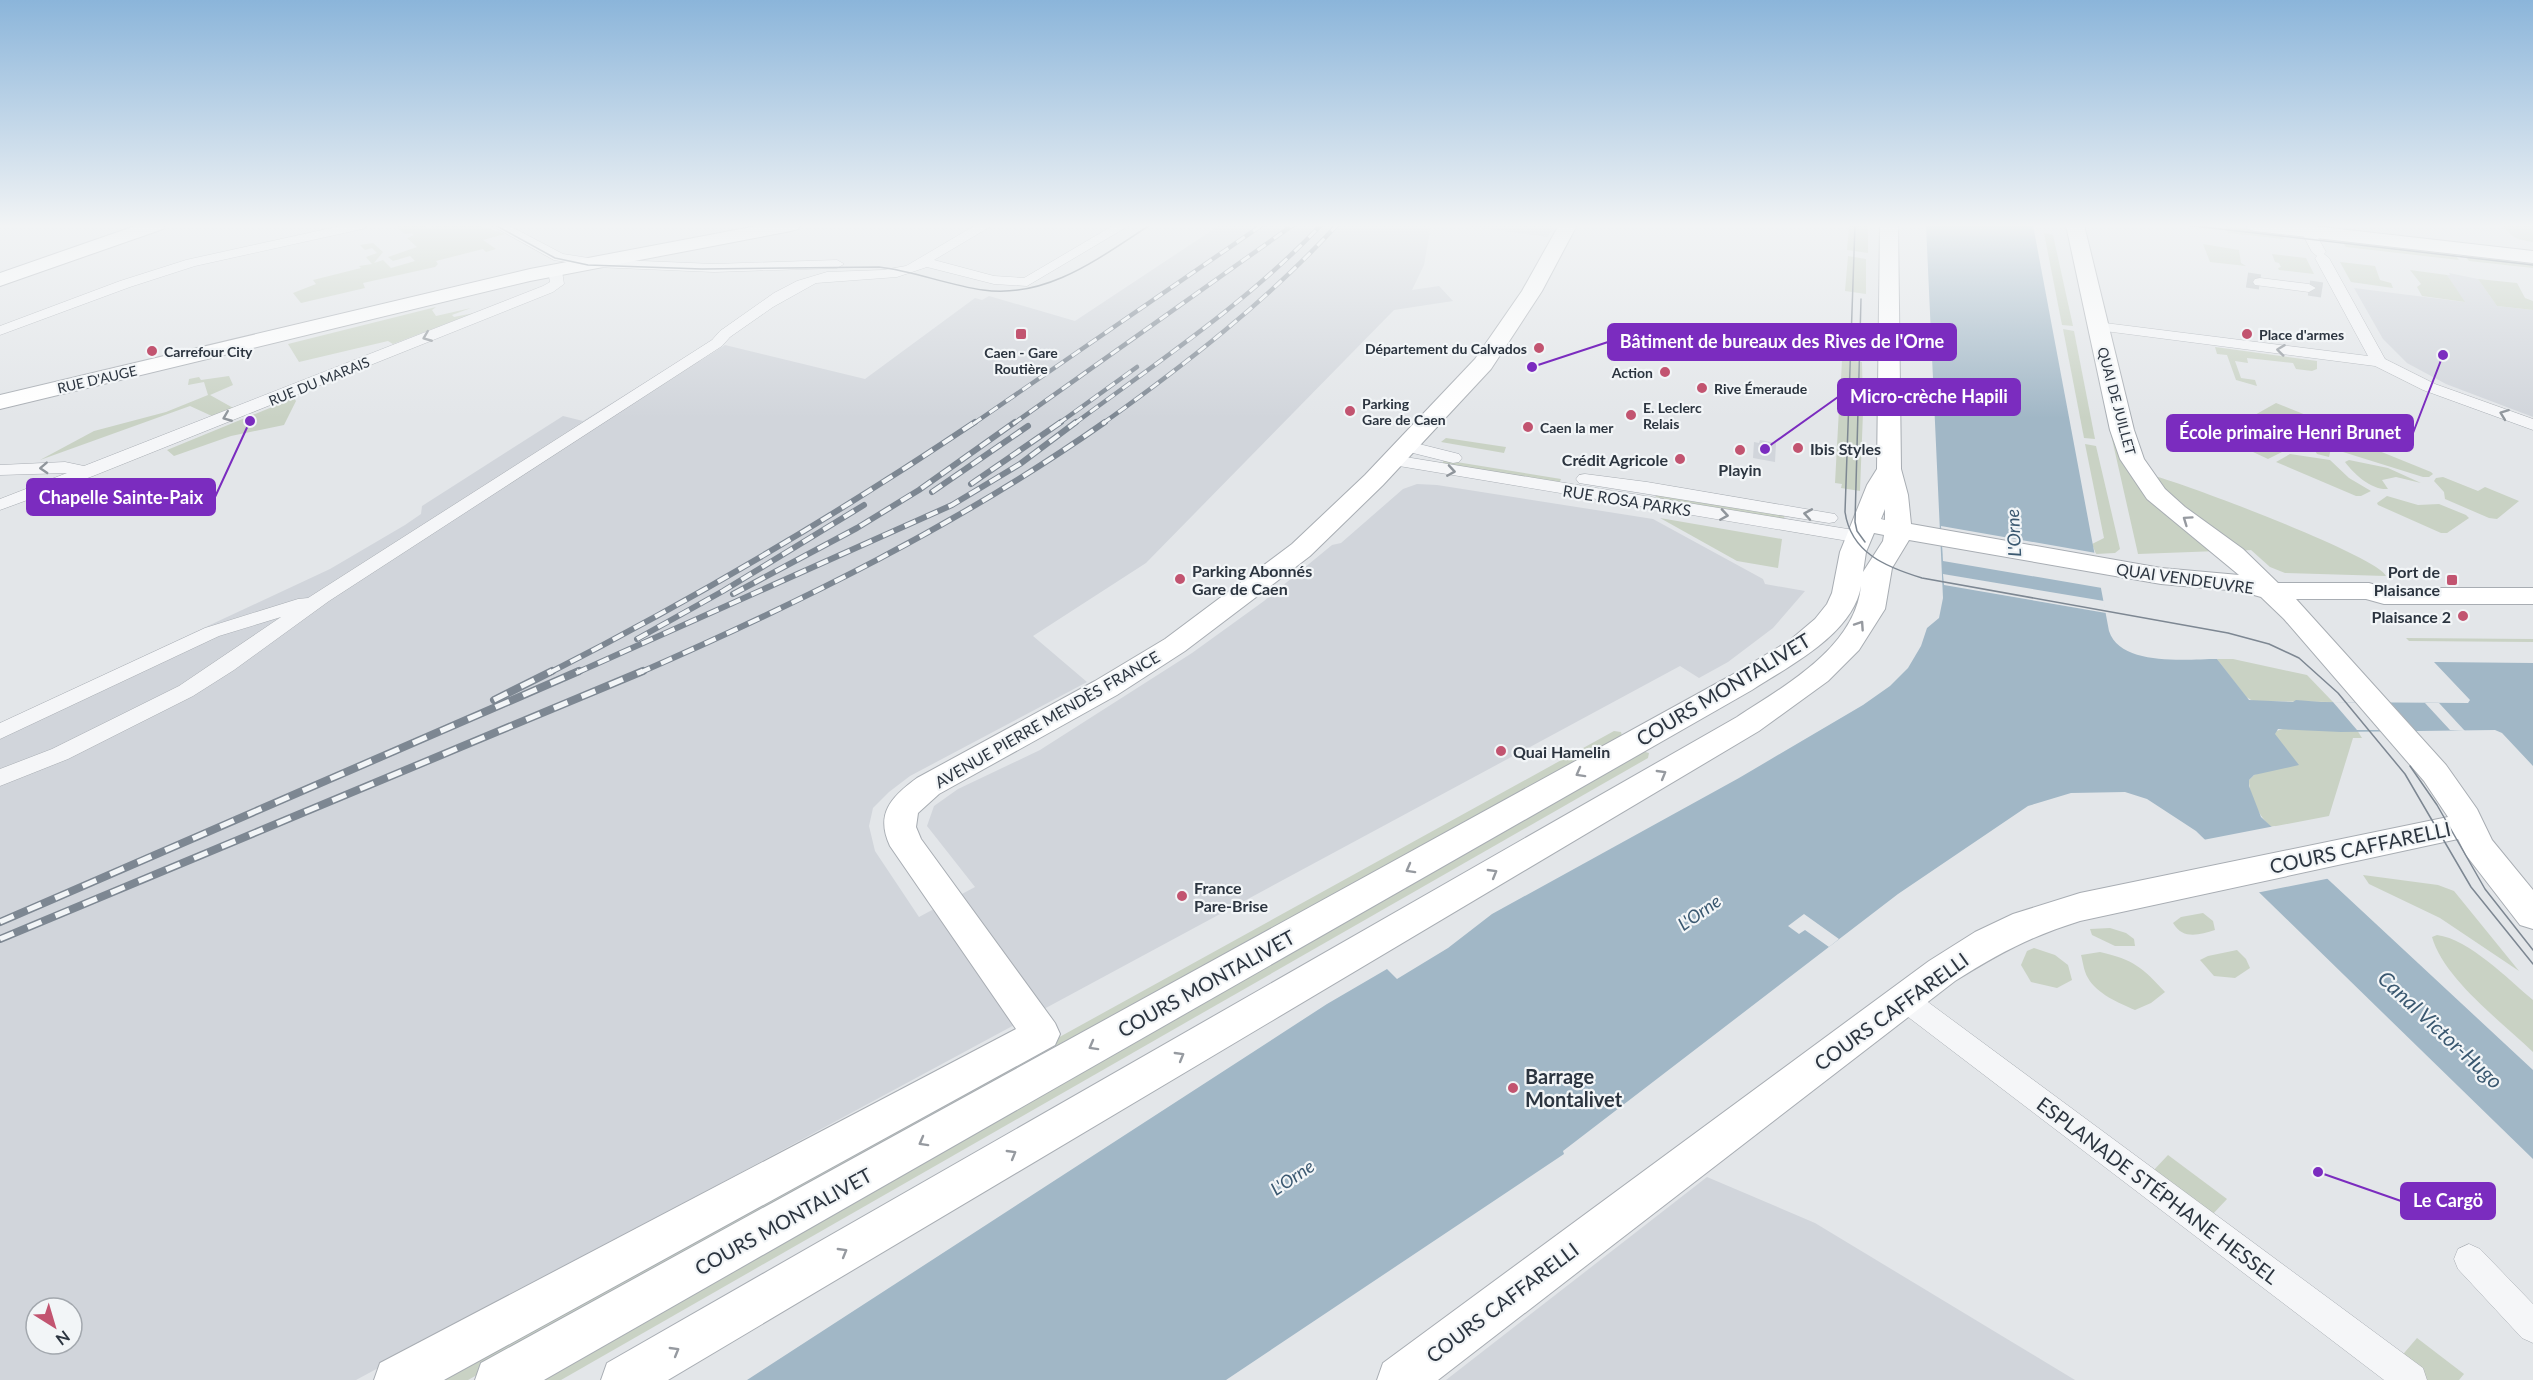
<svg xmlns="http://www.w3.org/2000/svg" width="2533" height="1380" viewBox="0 0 2533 1380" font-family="Lato,sans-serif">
  <rect width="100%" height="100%" fill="#e3e6e9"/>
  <!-- built -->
  <g fill="#d1d5db" fill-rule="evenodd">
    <path d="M1220,225H1431L1424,265L1412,290L1439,286L1453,301L1394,310L1146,563L1033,636L1087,682L910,776L889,792L873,808L869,826L875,851L919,917L975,887L927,826L934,806L958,789L1040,750L1192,653L1264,601L1332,545L1341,543L1403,489L1417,484L1437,485L1653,519L1763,579L1765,584L1805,591L1773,628L1728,662L1699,678L1680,666L356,1380H0V723L330,569L405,525L421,514L422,506L563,416L583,421L684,358L700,361L725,345L865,379L975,298L982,300L989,296L1075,321ZM36,1308H72V1344H36Z"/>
    <polygon points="1459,225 1554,225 1548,237"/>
    <polygon points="2449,273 2478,279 2497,306 2533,310 2533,417 2446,384 2407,363 2383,339 2354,288 2464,302 2447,275 2450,275"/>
    <polygon points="1760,440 1776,443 1775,462 1753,458 1754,442 1759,443"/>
    <polygon points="1707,1177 1815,1223 2075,1380 1446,1380"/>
  </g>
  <!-- green -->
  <g fill="#c9d2c4">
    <path d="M403,225H429L426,226L428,228C453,220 482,224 505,234L483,240L496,249L476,255L486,252L483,249L436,261L438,264L435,267L363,283L365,288L301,303L293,293L316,284L313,280L361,268L359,266L372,264L366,257L377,253L372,248L365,250L360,245L373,243L383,252L374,263L383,260L391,268L415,261L410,256L393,261L388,257L417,247L407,238L414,235L411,233L405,234L396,226Z"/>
    <polygon points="1849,225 1868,225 1868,253 1847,250"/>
    <path d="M2505,225H2533V242C2518,240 2512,238 2503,226Z"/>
    <polygon points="2225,226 2281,232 2284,239 2228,233"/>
    <polygon points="2044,233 2053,235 2073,326 2062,325"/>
    <polygon points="2340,239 2453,252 2459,260 2346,247"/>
    <polygon points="2203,244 2239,250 2241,263 2246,266 2210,262"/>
    <polygon points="2463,253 2533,261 2533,268 2469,261"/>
    <polygon points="2272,254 2306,258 2314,274 2279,270 2278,268 2281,267 2279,263 2275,262"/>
    <polygon points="1848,256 1866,259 1866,294 1845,291"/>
    <polygon points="2340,262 2375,266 2380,280 2391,283 2393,288 2351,282"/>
    <polygon points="2410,270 2447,275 2465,302 2422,296 2417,287 2421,284"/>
    <polygon points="2478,279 2517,283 2525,298 2533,301 2533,310 2497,306"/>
    <polygon points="436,307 432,310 436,316 471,308 452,315 454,317 474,313 393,344 388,341 299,362 288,344"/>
    <polygon points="2063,329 2074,331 2095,439 2084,438"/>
    <polygon points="2215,347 2317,361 2317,369 2312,371 2296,369 2293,363 2247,358 2248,363 2235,361 2241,378 2255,380 2257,386 2236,380 2227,355 2217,354"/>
    <polygon points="1842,359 1862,362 1863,405 1840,401"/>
    <polygon points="229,376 233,385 210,395 235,409 214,417 190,406 40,460 94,431 166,412 208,395 204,382 188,385 189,379 199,377 201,380"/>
    <polygon points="294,398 296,401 284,425 231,436 174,456 167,450"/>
    <polygon points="2276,403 2306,415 2301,419 2340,436 2332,444 2329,457 2317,454 2311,444 2253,419 2253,416"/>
    <polygon points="1839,409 1863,412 1860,491 1841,488 1842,484 1835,483"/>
    <polygon points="2261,427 2286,438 2273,446 2282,452 2268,459 2236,444"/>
    <polygon points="2110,430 2116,431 2123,456 2218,551 2138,554"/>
    <polygon points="1446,438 1499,446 1506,447 1504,453 1441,442"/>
    <polygon points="2357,442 2431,472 2433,474 2429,477 2423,477 2343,452 2348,444"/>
    <polygon points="2085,444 2096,446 2120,549 2115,553 2096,554 2092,544 2104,538"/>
    <polygon points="2290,454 2330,460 2349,478 2371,491 2361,496 2356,496 2276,462"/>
    <polygon points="1444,460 1561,479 1558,486 1441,466"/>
    <path d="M2349,460L2388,468L2421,483L2396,477L2382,480L2388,489C2371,490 2355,475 2345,462Z"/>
    <path d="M2154,476C2184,483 2379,557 2386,576L2285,573L2270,567L2251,550L2237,551L2182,509Z"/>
    <polygon points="2443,477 2478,491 2485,487 2519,501 2497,519 2489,518 2445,499 2444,492 2434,481 2436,478"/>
    <polygon points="1657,491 1785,512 1784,520 1655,499"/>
    <polygon points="2387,496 2418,505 2439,504 2466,515 2469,518 2447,533 2441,533 2378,505 2377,503"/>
    <polygon points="1660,518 1782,539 1778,568 1737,561"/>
    <polygon points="2406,638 2533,639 2533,642 2409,641"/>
    <polygon points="2217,659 2233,659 2307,675 2333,702 2253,701 2246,697"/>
    <path d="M2283,729L2357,730L2362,738H2353L2329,816L2271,827C2259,816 2249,797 2249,780L2254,775L2261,772L2276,731Z"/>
    <polygon points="1614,731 1621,732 1622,736 468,1380 438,1380"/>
    <polygon points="1642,751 1649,753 1648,758 561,1380 531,1380"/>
    <polygon points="2363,875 2438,885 2454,891 2519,971 2440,918 2369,884"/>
    <path d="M2203,913L2213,921L2215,930C2199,935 2183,940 2173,923L2181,917Z"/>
    <polygon points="2110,928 2126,933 2134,939 2135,946 2115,946 2092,935 2090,929"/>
    <path d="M2437,935C2469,939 2509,980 2533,1000V1052C2502,1022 2444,979 2432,937Z"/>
    <polygon points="2034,948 2055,955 2068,965 2072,980 2057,988 2031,982 2021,965 2027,951"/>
    <polygon points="2237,950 2246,959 2250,968 2235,978 2214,976 2200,960 2208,956"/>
    <path d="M2100,952C2134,960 2142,967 2165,992L2151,1003L2135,1010C2119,1003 2097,994 2088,978C2084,972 2083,962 2081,955Z"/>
    <polygon points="2168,1155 2227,1199 2210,1217 2152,1172"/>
    <polygon points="2417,1338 2464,1374 2459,1380 2426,1380 2399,1359"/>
  </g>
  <!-- water -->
  <path fill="#a1b7c6" d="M1926,225H2033L2109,631C2121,667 2187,659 2217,659L2249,700L2293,702L2296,700L2321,702L2468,703L2470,700L2434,662L2533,663V766L2502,733L2495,730L2341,732L2278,729L2275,734L2299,765L2254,775L2249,780V786L2261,817L2533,1070V1159L2196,831L2147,799L2125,792L2071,793L2028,806L1898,894L1563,1151L1564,1154L1226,1380H747L1327,1004L1387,969L1397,979L1448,948L1492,914L1739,778L1863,705L1890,686L1908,668L1921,646L1927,628L1939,618L1943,598Z"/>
  <!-- pier -->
  <g fill="#e3e6e9">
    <polygon points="1941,526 2096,553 2102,588 1943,561"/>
    <polygon points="1943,574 2104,601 2106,613 1944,585"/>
    <polygon points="2333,702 2391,703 2415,730 2357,730"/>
    <polygon points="2425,703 2439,703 2465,731 2450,730"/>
    <polygon points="2275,826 2331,878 2256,893 2203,840"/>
    <polygon points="1804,914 1839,939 1829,947 1805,930 1799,934 1788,926"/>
  </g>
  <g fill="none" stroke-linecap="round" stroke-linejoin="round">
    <!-- street-tunnel -->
    <g stroke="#bec3c7" stroke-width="15" stroke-dasharray="15 8" stroke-linecap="butt">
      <polyline points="2247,280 2260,282"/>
      <polyline points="2309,288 2322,290"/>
    </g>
    <defs>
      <g id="street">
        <polygon points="345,225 369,225 362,229 195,266 130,287 0,335 0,326 120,281 186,260"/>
        <polygon points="491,225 508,225 563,254 595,259 714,264 837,260 844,264 837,268 714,272 595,267 554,260"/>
        <polygon points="976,225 993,225 934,260 994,276 1024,278 1114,225 1130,225 1027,286 994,284 927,267 897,277 816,283 773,307 730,337 722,346 329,601 234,670 193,696 68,759 0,786 0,769 52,749 179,686 281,617 219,636 0,739 0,723 205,628 298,599 308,598 712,340 720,331 774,293 797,281 827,272 883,270 906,266"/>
        <polygon points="2298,225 2311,225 2326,252 2324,254 2329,258 2385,359 2435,384 2533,419 2533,430 2423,390 2375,366 2097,330 2090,326 2097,322 2368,356 2315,258 2317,256 2312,252"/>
        <polygon points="555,267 562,271 564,284 553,292 93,476 0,510 0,499 67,473 0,475 0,465 65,462 84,466 543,286 550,282 548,271"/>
        <polygon points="2260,278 2309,284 2316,288 2309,292 2255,285 2253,282 2255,279"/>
        <polygon points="1407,441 1459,454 1462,458 1459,462 1453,463 1401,450 1399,446"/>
        <polygon points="1393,455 1860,531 1867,533 1869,537 1867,541 1860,543 1387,464 1384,460 1387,456"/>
        <polygon points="1585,474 1647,482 1829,513 1835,514 1838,518 1835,522 1829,523 1579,483 1576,479 1579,475"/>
        <polygon points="1904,988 1913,991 2423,1368 2427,1380 2384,1380 1895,1007 1891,999 1895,991"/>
        <polygon points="2469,1244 2480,1249 2533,1304 2533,1343 2522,1338 2458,1269 2454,1259 2458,1249"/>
      </g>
      <g id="secondary">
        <polygon points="138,225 165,225 163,229 0,286 0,273"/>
        <polygon points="762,225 800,225 798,229 791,231 530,281 0,409 0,395 530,269"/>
        <path d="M1559,225H1577L1542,291L1491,369L1383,485L1310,556L1185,651L1117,695L939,794L918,813L916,827L921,839L1055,1023L1060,1034L1055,1045L444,1380H374L380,1363L1016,1029L890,846C875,814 891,797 917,778L1095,681L1165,639L1292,544L1365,475L1475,359L1522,291Z"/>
        <path d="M1880,225H1898L1901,469L1908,495L1911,524L2161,568L2239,575L2147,499L2120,459L2110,430L2066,225H2084L2134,430L2144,459L2165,489L2185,507L2243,549L2278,583H2369L2386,588H2533V604H2384L2366,599H2296L2446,765L2477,809L2492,840L2533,890V929L2520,925L2466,855L2458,839L2080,921C2031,936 1998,954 1955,981L1438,1380H1377L1383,1363L1929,961L1975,932L2013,914L2080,893L2448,817L2424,781L2284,619L2261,597L2240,591L2161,584L1909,540L1892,568L1885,609L1859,650L1828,681L1759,731L668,1380H601L607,1363L1737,717C1784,686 1855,648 1861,586C1853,634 1789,666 1752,690L544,1380H475L481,1363L1730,676L1789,641L1815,619L1827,604L1832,593L1840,552L1867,485L1877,469ZM1885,509V520L1881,519ZM1874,533L1884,535L1883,541L1863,572L1866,552Z"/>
        <polygon points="2246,225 2304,225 2533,251 2533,263 2255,231 2248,229"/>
      </g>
    </defs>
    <!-- street casing -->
    <use href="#street" stroke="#a8adb3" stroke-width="1"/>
    <!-- secondary casing -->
    <use href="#secondary" stroke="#a8adb3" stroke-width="2"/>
    <!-- street -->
    <use href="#street" fill="#f5f6f8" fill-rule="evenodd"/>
    <!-- secondary -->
    <use href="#secondary" fill="#fff" fill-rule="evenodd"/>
    <!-- tram -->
    <g stroke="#7d8792" stroke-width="1.5">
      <path d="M495,225L555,258L588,265L702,269L879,267C914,271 947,285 983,290C1047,299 1099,258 1150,225"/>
      <path d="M1855,225L1845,512C1851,553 1886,567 1922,578L2228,633L2269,644L2299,658L2338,693L2405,774L2471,887L2533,964"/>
      <polyline points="2185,225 2533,265"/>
      <polyline points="1861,299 1855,522 1857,531 1865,542"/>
      <polyline points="2410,766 2437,805 2485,889 2533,950"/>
    </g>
    <defs>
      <g id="rail-far2">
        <polyline points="973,424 1262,225"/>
        <polyline points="1013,424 1293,225"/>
        <polyline points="1058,424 1137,367"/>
        <path d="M1074,424C1159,361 1248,302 1321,225"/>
        <path d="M1102,424C1186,364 1267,301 1337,225"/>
      </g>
      <g id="rail-far1">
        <polyline points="971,484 1061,422"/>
        <polyline points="932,492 1028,426"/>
        <polyline points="733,594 857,528 919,490 1015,422"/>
        <polyline points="637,639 723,591 864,505"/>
        <path d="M549,673C696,598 838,514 975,422"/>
        <polyline points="576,673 952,505 1020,464 1076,422"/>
        <path d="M639,673C801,602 960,524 1105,422"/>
      </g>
      <g id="rail">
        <polyline points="494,700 552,671"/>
        <polyline points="0,922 579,671"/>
        <polyline points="0,939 643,671"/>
      </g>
    </defs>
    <!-- rail-far2 casing -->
    <use href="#rail-far2" stroke="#7d8792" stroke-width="4.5"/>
    <!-- rail-far1 casing -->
    <use href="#rail-far1" stroke="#7d8792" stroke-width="6"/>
    <!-- rail casing -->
    <use href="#rail" stroke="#7d8792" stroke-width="8"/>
    <!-- rail-far2 -->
    <use href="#rail-far2" stroke="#f2f5f7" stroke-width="3" stroke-dasharray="10" stroke-linecap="butt"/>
    <!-- rail-far1 -->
    <use href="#rail-far1" stroke="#f2f5f7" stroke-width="4" stroke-dasharray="12" stroke-linecap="butt"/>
    <!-- rail -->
    <use href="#rail" stroke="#f2f5f7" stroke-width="5" stroke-dasharray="15" stroke-linecap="butt"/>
  </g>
  <!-- one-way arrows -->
  <defs><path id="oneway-chevron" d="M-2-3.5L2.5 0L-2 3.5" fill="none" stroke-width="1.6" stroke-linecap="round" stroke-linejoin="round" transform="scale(1.5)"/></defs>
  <g stroke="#90969c">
    <use href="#oneway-chevron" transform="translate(427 337) rotate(158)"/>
    <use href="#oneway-chevron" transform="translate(2281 350) rotate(-173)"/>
    <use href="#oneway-chevron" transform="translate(2504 414) rotate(-159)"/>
    <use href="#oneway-chevron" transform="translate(227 417) rotate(158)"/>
    <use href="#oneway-chevron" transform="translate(44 468) rotate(177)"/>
    <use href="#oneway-chevron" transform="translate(1451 471) rotate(9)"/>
    <use href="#oneway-chevron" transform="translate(1808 514) rotate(-170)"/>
    <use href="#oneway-chevron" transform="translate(1724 515) rotate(9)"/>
  </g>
  <g stroke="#969aa0">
    <use href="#oneway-chevron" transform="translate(2187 520) rotate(-145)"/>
    <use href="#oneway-chevron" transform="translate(1860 625) rotate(-56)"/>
    <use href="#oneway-chevron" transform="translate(1580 773) rotate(151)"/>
    <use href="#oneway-chevron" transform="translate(1662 774) rotate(-30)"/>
    <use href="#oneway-chevron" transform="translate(1410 869) rotate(151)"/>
    <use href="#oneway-chevron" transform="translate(1493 873) rotate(-30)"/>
    <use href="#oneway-chevron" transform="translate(1093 1046) rotate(151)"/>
    <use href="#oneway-chevron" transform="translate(1180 1056) rotate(-30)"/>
    <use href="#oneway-chevron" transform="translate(923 1142) rotate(151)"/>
    <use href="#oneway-chevron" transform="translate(1012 1154) rotate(-30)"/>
    <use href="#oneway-chevron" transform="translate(843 1252) rotate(-30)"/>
    <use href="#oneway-chevron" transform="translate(675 1351) rotate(-30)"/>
  </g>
  <!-- sky -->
  <linearGradient id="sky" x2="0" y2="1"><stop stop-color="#8bb5da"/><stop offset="0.54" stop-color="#f2f4f5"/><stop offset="1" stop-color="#f2f4f5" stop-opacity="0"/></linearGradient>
  <rect width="2533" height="418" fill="url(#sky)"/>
  <!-- markers -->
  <g fill="#c25470" stroke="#f2f5f7" stroke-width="2">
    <rect x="1015" y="328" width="12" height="12" rx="3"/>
    <circle cx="2247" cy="334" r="6"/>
    <circle cx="1539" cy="348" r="6"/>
    <circle cx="152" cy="351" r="6"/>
    <circle cx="1665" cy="372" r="6"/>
    <circle cx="1702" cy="388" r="6"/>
    <circle cx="1350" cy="411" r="6"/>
    <circle cx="1631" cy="415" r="6"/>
    <circle cx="1528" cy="427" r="6"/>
    <circle cx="1798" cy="448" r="6"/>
    <circle cx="1740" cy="450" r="6"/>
    <circle cx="1680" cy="459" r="6"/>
    <circle cx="1180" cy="579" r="6"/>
    <rect x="2446" y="574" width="12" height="12" rx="3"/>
    <circle cx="2463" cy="616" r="6"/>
    <circle cx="1501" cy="751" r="6"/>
    <circle cx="1182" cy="896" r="6"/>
    <circle cx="1513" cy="1088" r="6"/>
  </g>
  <g text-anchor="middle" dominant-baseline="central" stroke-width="4.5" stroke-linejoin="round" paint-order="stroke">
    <!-- far-poi labels -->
    <g font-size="14" font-weight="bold" fill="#2c3540" stroke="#f2f5f7" text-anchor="start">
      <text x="2259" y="334">Place d'armes</text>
      <text x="1527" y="348" text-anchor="end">Département du Calvados</text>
      <text x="164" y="351">Carrefour City</text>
      <text x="1021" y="352" text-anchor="middle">Caen - Gare<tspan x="1021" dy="16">Routière</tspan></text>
      <text x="1653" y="372" text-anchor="end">Action</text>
      <text x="1714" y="388">Rive Émeraude</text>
      <text x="1362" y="403">Parking<tspan x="1362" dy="16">Gare de Caen</tspan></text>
      <text x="1643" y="407">E. Leclerc<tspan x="1643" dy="16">Relais</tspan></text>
      <text x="1540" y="427">Caen la mer</text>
    </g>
    <!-- far-street labels -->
    <g font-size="14" fill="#2c3540" stroke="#f2f5f7">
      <text transform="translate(97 379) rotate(-13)">RUE D'AUGE</text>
      <text transform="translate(319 381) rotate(-22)">RUE DU MARAIS</text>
      <text transform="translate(2117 401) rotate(75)">QUAI DE JUILLET</text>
    </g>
    <!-- poi labels -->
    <g font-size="16" font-weight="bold" fill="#2c3540" stroke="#f2f5f7" text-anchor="start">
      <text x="1810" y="448">Ibis Styles</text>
      <text x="1668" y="459" text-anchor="end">Crédit Agricole</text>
      <text x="1740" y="469" text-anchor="middle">Playin</text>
      <text x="1192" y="570">Parking Abonnés<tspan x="1192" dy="18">Gare de Caen</tspan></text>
      <text x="2440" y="571" text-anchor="end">Port de<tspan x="2440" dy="18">Plaisance</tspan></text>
      <text x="2451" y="616" text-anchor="end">Plaisance 2</text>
      <text x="1513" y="751">Quai Hamelin</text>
      <text x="1194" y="887">France<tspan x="1194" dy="18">Pare-Brise</tspan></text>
    </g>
    <!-- street labels -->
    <g font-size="16" fill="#2c3540" stroke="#f2f5f7">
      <text transform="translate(1627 500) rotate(9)">RUE ROSA PARKS</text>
      <text transform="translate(2185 578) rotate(8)">QUAI VENDEUVRE</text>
      <text transform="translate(1047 719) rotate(-30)">AVENUE PIERRE MENDÈS FRANCE</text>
    </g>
    <!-- water labels -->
    <g font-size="18" font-style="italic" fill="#3a5870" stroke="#f2f5f7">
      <text transform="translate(2013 533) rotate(-93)">L'Orne</text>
      <text transform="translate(1699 912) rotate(-35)">L'Orne</text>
      <text transform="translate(1292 1177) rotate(-34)">L'Orne</text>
    </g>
    <!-- near-street labels -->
    <g font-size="20" fill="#2c3540" stroke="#f2f5f7">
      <text transform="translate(1723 689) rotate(-31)">COURS MONTALIVET</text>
      <text transform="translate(2360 847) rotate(-12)">COURS CAFFARELLI</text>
      <text transform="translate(1206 983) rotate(-29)">COURS MONTALIVET</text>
      <text transform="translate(1891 1011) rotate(-36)">COURS CAFFARELLI</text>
      <text transform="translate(2158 1190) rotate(37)">ESPLANADE STÉPHANE HESSEL</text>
      <text transform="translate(783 1221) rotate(-29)">COURS MONTALIVET</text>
      <text transform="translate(1502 1302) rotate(-37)">COURS CAFFARELLI</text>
    </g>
    <!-- near-poi labels -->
    <g font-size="20" font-weight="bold" fill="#2c3540" stroke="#f2f5f7" text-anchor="start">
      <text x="1525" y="1076">Barrage<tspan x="1525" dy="23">Montalivet</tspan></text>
    </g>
    <!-- near-water labels -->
    <g font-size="21" font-style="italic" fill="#3a5870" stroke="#f2f5f7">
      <text transform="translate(2441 1029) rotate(43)">Canal Victor-Hugo</text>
    </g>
  </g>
  <!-- callouts -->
  <path fill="none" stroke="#7b2cbf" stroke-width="2" d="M1532 367L1608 342M1765 449L1838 397M2443 355L2413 433M250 421L215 497M2318 1172L2401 1201"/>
  <g fill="#7b2cbf" stroke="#f2f5f7" stroke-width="2">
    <circle cx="1532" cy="367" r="6"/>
    <circle cx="1765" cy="449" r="6"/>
    <circle cx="2443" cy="355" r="6"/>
    <circle cx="250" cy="421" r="6"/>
    <circle cx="2318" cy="1172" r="6"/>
  </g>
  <g fill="#7b2cbf" stroke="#7b2cbf" stroke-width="2">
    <rect x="1608" y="324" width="348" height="36" rx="6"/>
    <rect x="1838" y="379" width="182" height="36" rx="6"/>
    <rect x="2167" y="415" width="246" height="36" rx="6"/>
    <rect x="27" y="479" width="188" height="36" rx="6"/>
    <rect x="2401" y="1183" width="94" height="36" rx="6"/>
  </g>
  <g font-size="18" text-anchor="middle" font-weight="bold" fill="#fff">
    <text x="1782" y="348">Bâtiment de bureaux des Rives de l'Orne</text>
    <text x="1929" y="403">Micro-crèche Hapili</text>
    <text x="2290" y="439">École primaire Henri Brunet</text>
    <text x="121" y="504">Chapelle Sainte-Paix</text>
    <text x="2448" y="1207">Le Cargö</text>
  </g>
  <!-- north arrow -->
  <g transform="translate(54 1326) rotate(143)"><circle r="28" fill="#f2f5f7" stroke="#a3a8ae" stroke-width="1.5"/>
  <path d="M0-4.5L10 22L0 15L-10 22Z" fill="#c25470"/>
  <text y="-9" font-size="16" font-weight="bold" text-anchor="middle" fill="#2c3540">N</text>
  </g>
</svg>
